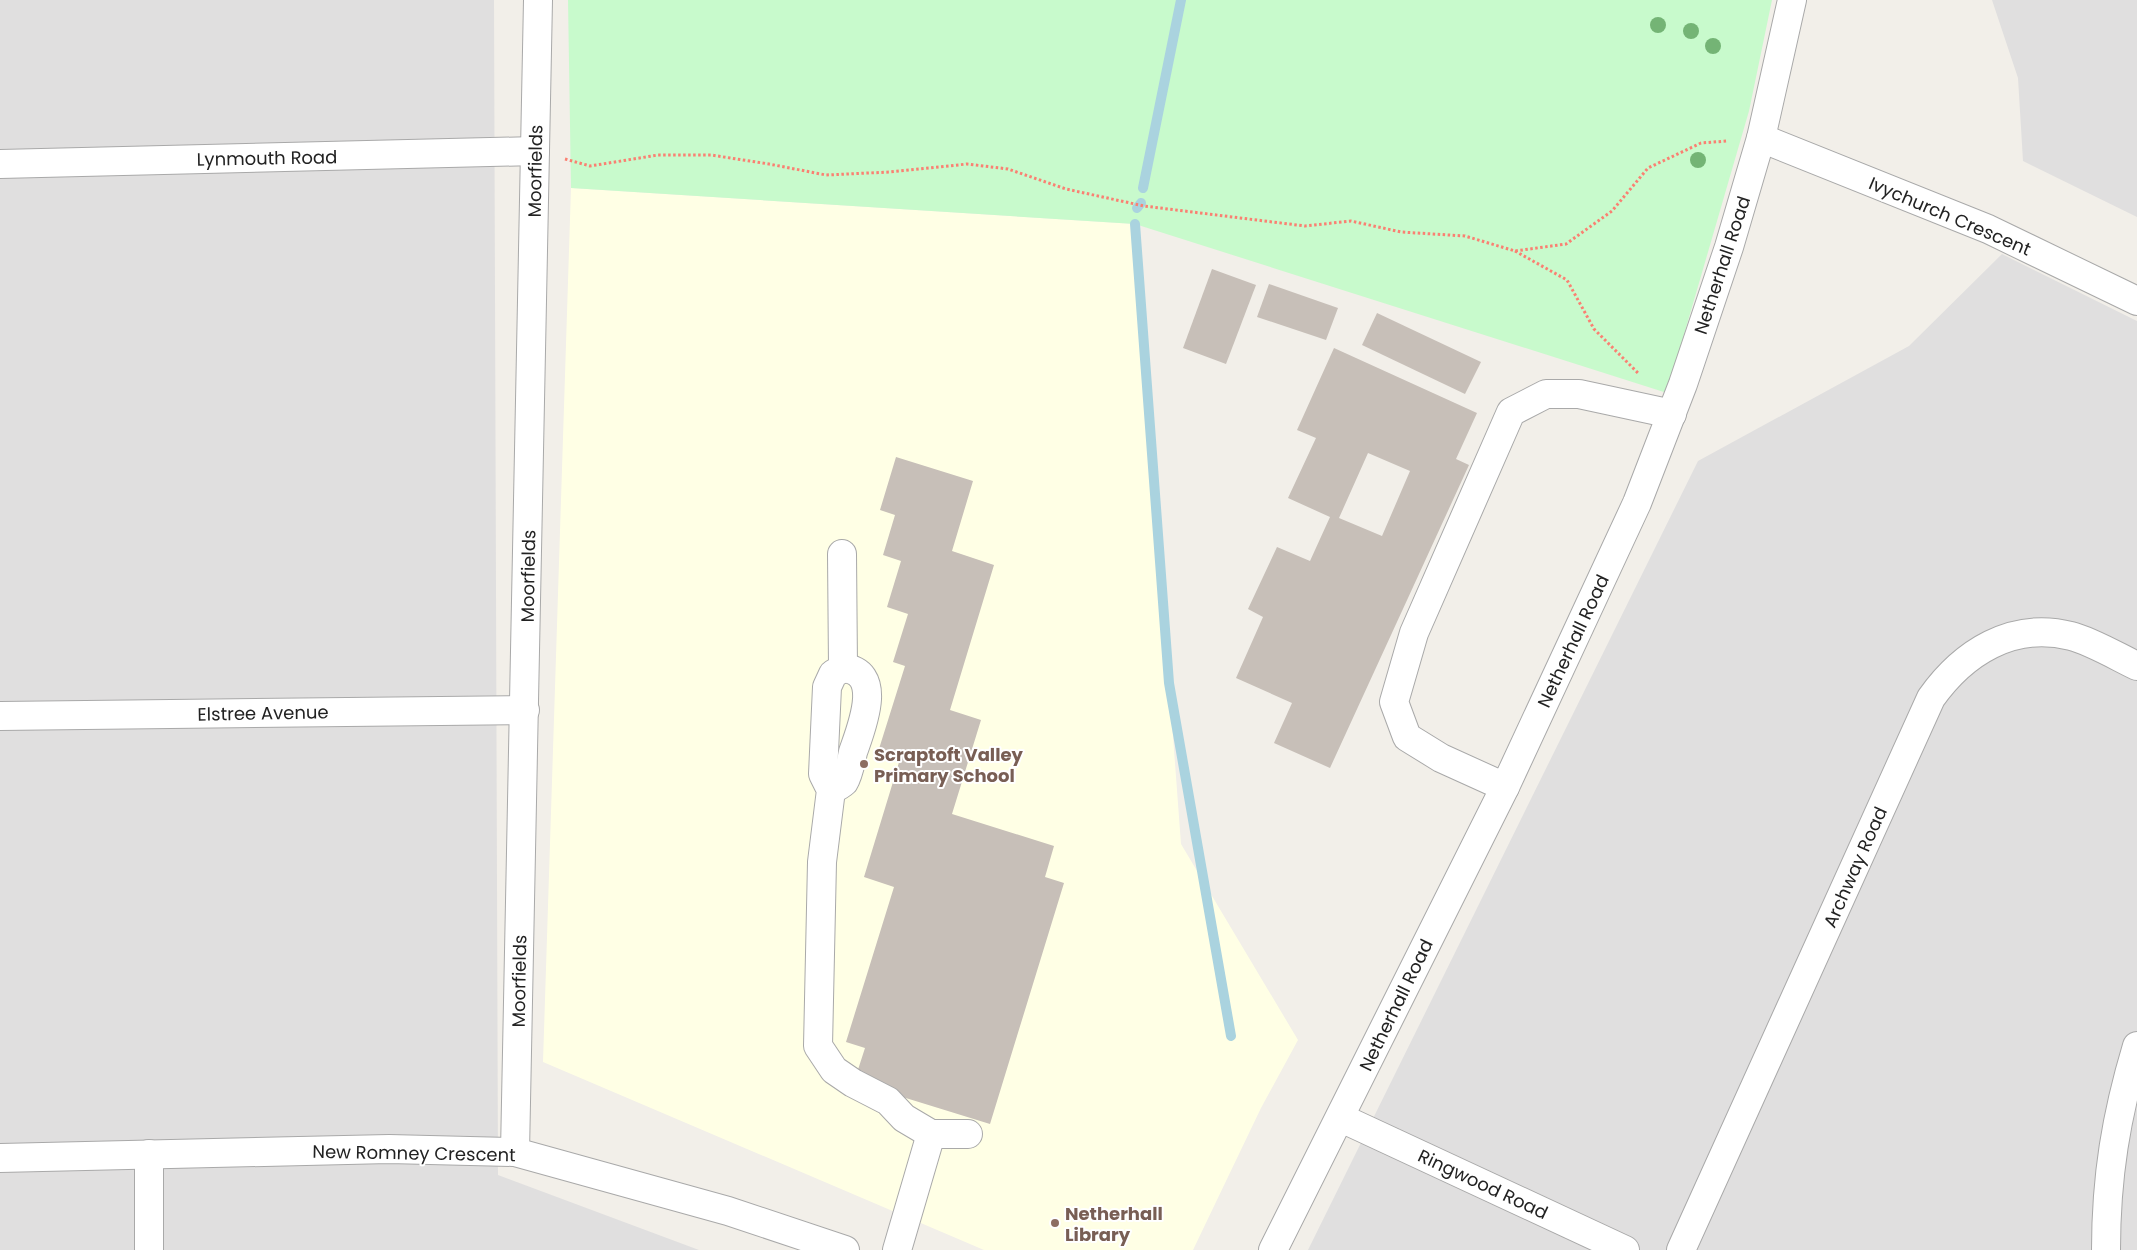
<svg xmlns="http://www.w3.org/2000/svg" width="2137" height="1250" viewBox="0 0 2137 1250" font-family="Poppins,sans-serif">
  <rect width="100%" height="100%" fill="#f2efe9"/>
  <!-- residential -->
  <g fill="#e0dfdf">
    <polygon points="0,0 494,0 498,1175 699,1250 0,1250"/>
    <polygon points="1992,0 2137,0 2137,217 2023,161 2018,78"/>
    <polygon points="2002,254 2137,321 2137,1250 1308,1250 1698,461 1909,346"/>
  </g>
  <!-- education -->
  <polygon fill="#ffffe5" points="571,188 1135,224 1181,844 1298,1040 1261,1108 1193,1250 984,1250 543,1062"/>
  <!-- park -->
  <polygon fill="#c8facc" points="568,0 1772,0 1749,111 1667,393 1135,224 571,188"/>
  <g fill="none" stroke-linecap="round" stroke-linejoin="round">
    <!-- stream -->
    <g stroke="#aad3df" stroke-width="10">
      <polyline points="1143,188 1181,0"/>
      <polyline points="1137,208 1141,203"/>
      <polyline points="1135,224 1169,683 1231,1036"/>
    </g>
  </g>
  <!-- building -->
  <g fill="#c7bfb8" fill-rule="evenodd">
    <polygon points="1212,269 1256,285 1226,364 1183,348"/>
    <polygon points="1269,284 1338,308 1326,340 1257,317"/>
    <polygon points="1377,313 1481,362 1465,394 1362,345"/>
    <path d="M1334,348L1477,413L1456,459L1469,465L1330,768L1274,743L1292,703L1236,678L1263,617L1248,609L1277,547L1310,561L1330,517L1288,498L1316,438L1297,430ZM1368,453L1410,471L1382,536L1339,518Z"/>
    <polygon points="896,457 973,481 952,551 994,565 950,710 981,720 952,814 1054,846 1045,877 1064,883 990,1124 854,1082 865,1048 846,1042 894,887 864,877 900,759 878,752 905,666 893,662 908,614 887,607 901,561 883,555 895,515 880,510"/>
  </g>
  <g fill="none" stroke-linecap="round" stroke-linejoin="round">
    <defs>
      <g id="minor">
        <polyline points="1761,138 1988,229 2137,301"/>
        <polyline points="0,164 535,151"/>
        <polyline points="842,554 843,668 833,674 827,687 823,774 831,790 822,862 818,1046 834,1070 853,1083 888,1101 904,1118 931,1134 968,1134"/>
        <polyline points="0,716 525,710"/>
        <polyline points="1505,787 1441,758 1407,737 1394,702 1414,633 1511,412 1546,394 1579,394 1672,414"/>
        <path d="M831,790C835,788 841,785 844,782C849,774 851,761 853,752C861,729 885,671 843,668"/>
        <polyline points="1341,1118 1625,1250"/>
        <polyline points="515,1152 538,0"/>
        <polyline points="149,1154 149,1250"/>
        <polyline points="0,1158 389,1149 515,1152 728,1211 845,1250"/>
        <polyline points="897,1250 931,1134"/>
        <polyline points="1273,1250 1505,787 1637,503 1683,384 1729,247 1761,138 1792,0"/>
        <path d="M1681,1250L1931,698C1963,653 2012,621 2071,636C2091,641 2118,657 2137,666"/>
        <path d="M2106,1250C2106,1177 2116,1116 2137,1046"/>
      </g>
    </defs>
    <!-- minor casing -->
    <use href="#minor" stroke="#a9a9a9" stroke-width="30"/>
    <!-- path -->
    <g stroke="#fa8072" stroke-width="3" stroke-dasharray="2.5 2.5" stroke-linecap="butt">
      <polyline points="565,159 590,166 658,155 711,155 769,164 826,175 890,172 967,164 1008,169 1066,189 1144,206 1305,226 1351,221 1401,232 1465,236 1515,251 1566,244 1612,211 1648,168 1701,143 1727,141"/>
      <polyline points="1515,251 1567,280 1594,329 1639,374"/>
    </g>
    <!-- minor -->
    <use href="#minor" stroke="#fff" stroke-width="28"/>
  </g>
  <!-- trees -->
  <g fill="#74b475">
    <circle cx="1658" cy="25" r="8"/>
    <circle cx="1691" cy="31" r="8"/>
    <circle cx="1713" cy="46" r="8"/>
    <circle cx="1698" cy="160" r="8"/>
  </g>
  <!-- markers -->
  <g fill="#8d6e63" stroke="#fff" stroke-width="2">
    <circle cx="864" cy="764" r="5"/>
    <circle cx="1055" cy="1223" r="5"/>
  </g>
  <g text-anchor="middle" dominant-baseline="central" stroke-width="4" stroke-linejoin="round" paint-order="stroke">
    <!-- street labels -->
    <g font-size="18" fill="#222" stroke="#fff">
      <text transform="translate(267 158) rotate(-1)">Lynmouth Road</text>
      <text transform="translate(535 171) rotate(-89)">Moorfields</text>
      <text transform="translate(1950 216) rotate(23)">Ivychurch Crescent</text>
      <text transform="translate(1722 265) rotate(-72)">Netherhall Road</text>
      <text transform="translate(528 576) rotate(-89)">Moorfields</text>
      <text transform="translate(1573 641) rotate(-65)">Netherhall Road</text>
      <text transform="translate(263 713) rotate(-1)">Elstree Avenue</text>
      <text transform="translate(1855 867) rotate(-66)">Archway Road</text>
      <text transform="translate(519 981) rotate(-89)">Moorfields</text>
      <text transform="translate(1396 1005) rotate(-64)">Netherhall Road</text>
      <text transform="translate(414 1153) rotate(1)">New Romney Crescent</text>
      <text transform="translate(1483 1184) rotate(25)">Ringwood Road</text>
    </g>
    <!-- education labels -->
    <g font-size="18" font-weight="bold" fill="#785e54" stroke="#fff" text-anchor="start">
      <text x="874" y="754">Scraptoft Valley<tspan x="874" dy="21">Primary School</tspan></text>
      <text x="1065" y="1213">Netherhall<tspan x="1065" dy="21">Library</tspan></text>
    </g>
  </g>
</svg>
